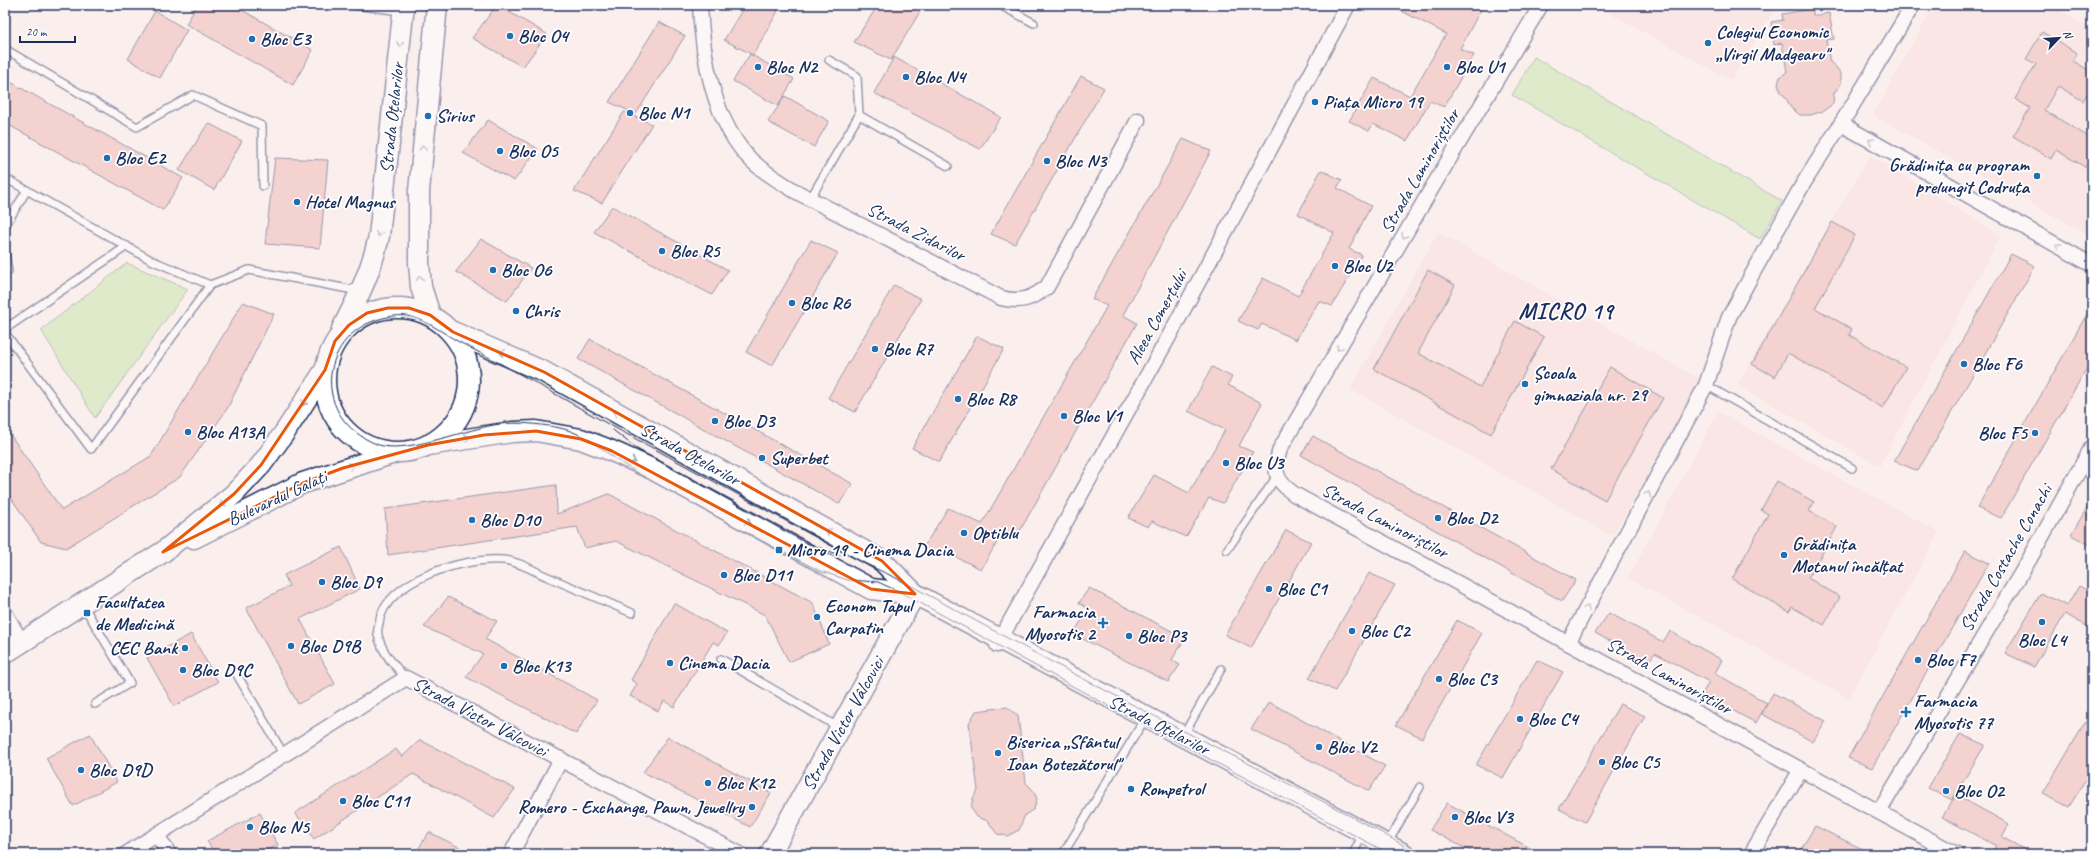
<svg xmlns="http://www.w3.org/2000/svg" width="2097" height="859" viewBox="0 0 2097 859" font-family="Caveat,sans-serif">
  <rect width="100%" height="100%" fill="#fbefee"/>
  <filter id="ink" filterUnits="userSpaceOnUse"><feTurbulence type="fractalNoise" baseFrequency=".025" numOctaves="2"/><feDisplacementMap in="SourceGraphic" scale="8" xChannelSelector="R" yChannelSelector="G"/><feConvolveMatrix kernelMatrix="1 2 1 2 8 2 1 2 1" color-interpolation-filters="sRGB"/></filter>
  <g filter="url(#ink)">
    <!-- built -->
    <g fill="#f6dcd9">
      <polygon points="1594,5 1777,5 1731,80"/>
      <polygon points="1934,5 2050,5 2092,29 2092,237 1873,115"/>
      <polygon points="1870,155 2001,235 1880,466 1737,385"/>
      <polygon points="1438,232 1700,379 1613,536 1350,389"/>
      <polygon points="1718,412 1939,532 1849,698 1628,578"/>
    </g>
    <!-- green -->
    <g fill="#bde49f" stroke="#6c8a7e">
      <polygon points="1534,57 1782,201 1760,239 1512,95"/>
      <polygon points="127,263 188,289 95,418 41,330"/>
    </g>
    <!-- building -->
    <g fill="#ebb0a8" stroke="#1b2f5e">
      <polygon points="197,5 233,5 313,50 293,85 186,24"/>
      <polygon points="497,5 547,34 523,67 472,38"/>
      <polygon points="745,5 767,5 778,11 753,55 724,40"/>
      <polygon points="878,5 924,5 891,60 854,42"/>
      <polygon points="1390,5 1483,5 1460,49 1474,55 1444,107 1430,101 1407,141 1373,124 1369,131 1349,121 1374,78 1410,96 1446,34"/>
      <polygon points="1812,9 1814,16 1829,13 1834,39 1826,40 1830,62 1836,67 1841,74 1841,84 1834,93 1833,104 1823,111 1811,115 1800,115 1791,108 1786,98 1781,92 1778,84 1780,77 1787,72 1782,43 1774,45 1771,22 1783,20 1782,14"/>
      <polygon points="155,11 187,30 160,78 128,59"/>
      <polygon points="659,22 685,36 636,114 609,102"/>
      <polygon points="2042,32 2077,53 2073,61 2092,72 2092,85 2083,101 2058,86 2044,110 2092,139 2092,156 2085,167 2056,150 2051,159 2013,136 2030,108 2015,99 2036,64 2026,59"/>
      <polygon points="750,54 794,79 778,106 733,81"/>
      <polygon points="894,57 1001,117 980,149 874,93"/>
      <polygon points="1081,76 1104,88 1015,244 991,234"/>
      <polygon points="5,79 183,178 163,210 5,123"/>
      <polygon points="785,96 829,121 814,147 768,122"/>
      <polygon points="624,112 652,124 602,203 574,191"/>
      <polygon points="488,120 538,149 514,181 463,153"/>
      <polygon points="208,123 242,141 214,190 179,170"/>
      <polygon points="1183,139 1211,151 1123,315 1137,323 1017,536 1004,531 981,569 945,552 942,557 923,548 948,508 982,524 1107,306 1092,299"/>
      <polygon points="275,158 328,160 320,248 265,244"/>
      <polygon points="1321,170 1342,180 1337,188 1371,206 1349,249 1362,255 1332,306 1319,301 1296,340 1262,324 1258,330 1238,321 1263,278 1298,296 1334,233 1298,214"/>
      <polygon points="612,206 728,270 712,295 594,232"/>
      <polygon points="1832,222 1855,235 1815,308 1852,329 1849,335 1906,367 1883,408 1788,353 1775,377 1752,364"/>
      <polygon points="481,239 531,268 507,301 456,272"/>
      <polygon points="811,240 838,253 772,366 746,352"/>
      <polygon points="2011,254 2035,266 1918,471 1894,461"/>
      <polygon points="1428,270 1455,285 1418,353 1480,387 1515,321 1544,337 1491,434 1374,369"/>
      <polygon points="894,285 921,299 855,412 828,398"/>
      <polygon points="243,302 274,314 227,409 180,477 66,548 41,542 5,489 5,427 62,510 151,456"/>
      <polygon points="2092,305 2092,359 2001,518 1977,508"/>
      <polygon points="977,336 1004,349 939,462 912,448"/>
      <polygon points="590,339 853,484 839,504 578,359"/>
      <polygon points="1212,367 1232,377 1228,385 1262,403 1239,446 1253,452 1223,503 1209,498 1186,537 1152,521 1148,527 1128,518 1154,475 1189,493 1225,430 1188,411"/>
      <polygon points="1610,367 1663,398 1605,500 1551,469"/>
      <polygon points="1313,436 1576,580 1562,601 1301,455"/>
      <polygon points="1777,481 1814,502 1809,511 1837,527 1808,578 1840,597 1824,625 1792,607 1789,612 1732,579 1768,514 1761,510"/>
      <polygon points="556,485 557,514 609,494 813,603 829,644 789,662 765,615 616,541 585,548 577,527 388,555 385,509"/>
      <polygon points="2092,499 2092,546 2071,535"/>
      <polygon points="1286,530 1311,542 1251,648 1225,635"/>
      <polygon points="341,547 360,589 300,619 335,684 298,704 246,608 289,586 284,575"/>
      <polygon points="1965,551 1989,563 1872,768 1848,758"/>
      <polygon points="1369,573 1395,585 1335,691 1309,678"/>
      <polygon points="2079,586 2092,593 2092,629 2065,614 2034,667 2005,653 2041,593 2067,606"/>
      <polygon points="1089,588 1185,638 1172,660 1180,665 1168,682 1073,634 1089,609 1079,603"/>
      <polygon points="448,597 497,621 485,639 597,700 576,734 466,677 483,654 424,627"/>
      <polygon points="674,603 727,633 719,645 713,642 674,707 664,701 658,711 630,696 637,684 631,680"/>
      <polygon points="1609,613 1663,642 1670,631 1722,660 1715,673 1767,703 1756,723 1702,694 1709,682 1655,653 1648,662 1595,633"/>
      <polygon points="1457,620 1482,633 1422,738 1396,725"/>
      <polygon points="191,634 218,682 174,706 147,658"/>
      <polygon points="1537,660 1563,672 1503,778 1476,765"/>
      <polygon points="1773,693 1826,721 1813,742 1762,714"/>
      <polygon points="1269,702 1385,766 1369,791 1251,729"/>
      <polygon points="1620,704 1645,716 1585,822 1559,809"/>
      <polygon points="1007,707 1018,716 1026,783 1033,790 1037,799 1034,809 1025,815 1019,830 1007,836 997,834 988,821 977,817 971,808 973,798 978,790 969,723 976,711"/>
      <polygon points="2092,711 2092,770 2069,807 2043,794"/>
      <polygon points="90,734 117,782 73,806 46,758"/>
      <polygon points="1960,734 1985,745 1952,800 1928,788"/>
      <polygon points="668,737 771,793 750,827 643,772"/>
      <polygon points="420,740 515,789 494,818 413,774 314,839 295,813 396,749 402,757"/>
      <polygon points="1956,795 2009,824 2002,837 2032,854 1991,854 1996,846 1942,817"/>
      <polygon points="1447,803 1541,854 1476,854 1430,830"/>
      <polygon points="260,813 278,845 260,854 215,854 207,841"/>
      <polygon points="1815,826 1873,854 1798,854"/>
      <polygon points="429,832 473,854 415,854"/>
    </g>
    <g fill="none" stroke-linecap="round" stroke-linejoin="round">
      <defs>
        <g id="lane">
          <polyline points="354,5 401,11"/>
          <polyline points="1000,5 1034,23"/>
          <polyline points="5,49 137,127 193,95 262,126 263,186"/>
          <polyline points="829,60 857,76 859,115"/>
          <polyline points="5,178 151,260 210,285 91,449 5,333"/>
          <polyline points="810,199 859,115 948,166"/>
          <polyline points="5,226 27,190"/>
          <polyline points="5,253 8,271"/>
          <polyline points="210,285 249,270 359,291"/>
          <polyline points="5,329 127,246"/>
          <polyline points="1706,385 1852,468"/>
          <polyline points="1227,550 1277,476"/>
          <polyline points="83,605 130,683 95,704"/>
          <polyline points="721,659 838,727"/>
          <polyline points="236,673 284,755"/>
          <path d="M406,678C394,665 382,653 378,635C377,632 378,627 379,623C385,580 464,557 503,560C518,561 534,571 548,577C576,589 604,601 632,613"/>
          <polyline points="1183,736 1221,669"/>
          <polyline points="1387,844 1420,787"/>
          <polyline points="1063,854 1146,717"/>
          <polyline points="1353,854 1363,834"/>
        </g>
        <g id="street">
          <path d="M700,5C702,56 714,124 752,161C765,173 780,182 795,191L1001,298C1020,303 1032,299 1047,287L1138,120"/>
          <path d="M1541,5L1429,193L1280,449C1273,472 1275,480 1294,494L1956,854"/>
          <polyline points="1841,124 2092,265"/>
          <polyline points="5,613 22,643"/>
          <polyline points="1568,643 1706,385 1729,317 1754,271 1803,184 1849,111 1913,5"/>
          <polyline points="997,645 1167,340 1348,5"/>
          <polyline points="1879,812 2029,560 2092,447"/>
          <polyline points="157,835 169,854"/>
          <polyline points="126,854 406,678 740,854"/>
          <polyline points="511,854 561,759"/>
          <polyline points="1751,854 1800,771"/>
        </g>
        <g id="secondary">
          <circle cx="397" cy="380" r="72"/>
          <polyline points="430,315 421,287 419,263 419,191 437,5"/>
          <path d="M342,329C358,298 372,269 379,236L404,5"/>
          <polyline points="453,332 544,372 882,561 915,594 1404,854"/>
          <polyline points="428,445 512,432 536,431 581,439 612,451 652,469 871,589 915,594"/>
          <polyline points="194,538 303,483 394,453"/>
          <polyline points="5,653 163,552 234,494 261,465 285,432 325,370"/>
          <polyline points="770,854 915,594"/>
        </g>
      </defs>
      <!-- lane casing -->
      <use href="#lane" stroke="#1b2f5e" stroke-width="10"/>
      <!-- street casing -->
      <use href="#street" stroke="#1b2f5e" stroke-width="17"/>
      <!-- secondary casing -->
      <use href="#secondary" stroke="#1b2f5e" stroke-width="23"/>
      <!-- lane -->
      <use href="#lane" stroke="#fff" stroke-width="7"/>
      <!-- street -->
      <use href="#street" stroke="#fff" stroke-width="14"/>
      <!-- secondary -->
      <use href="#secondary" stroke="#fff" stroke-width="20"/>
      <!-- tram -->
      <g stroke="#1b2f5e" stroke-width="1">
        <polyline points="613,430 637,449 806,543 840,555"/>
        <path d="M1390,854L1118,711L902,593L878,582L848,580L820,571C758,539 695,506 634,471C607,455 587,432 555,427C538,424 517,422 500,424C469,428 412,452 383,446C377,445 372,442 366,439C309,407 324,328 388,317C398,315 406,315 415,318C433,324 447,336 463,344C513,369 560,397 608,424C689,467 769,512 850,556C869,566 889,574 908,584C978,622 1047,660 1118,697C1218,750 1321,797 1419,854"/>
      </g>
    </g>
    <!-- one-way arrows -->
    <defs><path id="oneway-chevron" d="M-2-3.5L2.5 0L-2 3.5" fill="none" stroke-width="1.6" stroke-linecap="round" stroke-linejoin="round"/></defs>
    <g stroke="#8d97ae">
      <use href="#oneway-chevron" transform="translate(400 44) rotate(96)"/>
      <use href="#oneway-chevron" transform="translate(1871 141) rotate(-150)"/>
      <use href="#oneway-chevron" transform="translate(423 148) rotate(-84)"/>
      <use href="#oneway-chevron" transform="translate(379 234) rotate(99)"/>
      <use href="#oneway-chevron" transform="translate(1404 236) rotate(120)"/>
      <use href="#oneway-chevron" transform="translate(2058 246) rotate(-151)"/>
      <use href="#oneway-chevron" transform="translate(420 278) rotate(-95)"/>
      <use href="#oneway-chevron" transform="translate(1339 348) rotate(120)"/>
      <use href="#oneway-chevron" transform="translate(502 352) rotate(-158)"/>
      <use href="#oneway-chevron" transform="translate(304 403) rotate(123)"/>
      <use href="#oneway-chevron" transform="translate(616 413) rotate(-151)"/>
      <use href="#oneway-chevron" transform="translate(467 438) rotate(-10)"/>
      <use href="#oneway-chevron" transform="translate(633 461) rotate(26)"/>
      <use href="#oneway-chevron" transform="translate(351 466) rotate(-17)"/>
      <use href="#oneway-chevron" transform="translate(1648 494) rotate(-62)"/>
      <use href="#oneway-chevron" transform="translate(222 504) rotate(141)"/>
      <use href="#oneway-chevron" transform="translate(748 522) rotate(29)"/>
      <use href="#oneway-chevron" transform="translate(828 531) rotate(-151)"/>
      <use href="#oneway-chevron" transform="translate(1587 608) rotate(-62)"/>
    </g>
  </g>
  <!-- marked area -->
  <path d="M0 0H2097V859H0ZM388,308H409L430,315L453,332L544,372L882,561L915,594L871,589L612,451L581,439L536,431L484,435L428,445L343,468L303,483L163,552L234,494L261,465L325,370L335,341L349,325L367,313Z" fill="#fbefee" fill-opacity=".55" fill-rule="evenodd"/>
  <path fill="none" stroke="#e8590c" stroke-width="3" stroke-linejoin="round" d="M388,308H409L430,315L453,332L544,372L882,561L915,594L871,589L612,451L581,439L536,431L484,435L428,445L343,468L303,483L163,552L234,494L261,465L325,370L335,341L349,325L367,313Z"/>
  <!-- markers -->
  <g fill="#1f6fb2" stroke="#fff" stroke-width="1.5">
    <circle cx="510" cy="36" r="4"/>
    <circle cx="252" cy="39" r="4"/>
    <circle cx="1708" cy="43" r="4"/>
    <circle cx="758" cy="67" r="4"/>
    <circle cx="1447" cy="67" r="4"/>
    <circle cx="906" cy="77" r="4"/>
    <circle cx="1315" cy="102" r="4"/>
    <circle cx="630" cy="113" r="4"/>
    <circle cx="428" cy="116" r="4"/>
    <circle cx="500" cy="151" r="4"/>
    <circle cx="107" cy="158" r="4"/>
    <circle cx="1047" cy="161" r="4"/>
    <circle cx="2037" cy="176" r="4"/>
    <circle cx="297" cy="202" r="4"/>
    <circle cx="662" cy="251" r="4"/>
    <circle cx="1335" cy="266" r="4"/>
    <circle cx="493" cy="270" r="4"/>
    <circle cx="792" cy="303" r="4"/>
    <circle cx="516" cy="311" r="4"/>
    <circle cx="875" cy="349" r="4"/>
    <circle cx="1964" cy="364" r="4"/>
    <circle cx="1525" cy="384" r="4"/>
    <circle cx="958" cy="399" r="4"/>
    <circle cx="1064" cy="416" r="4"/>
    <circle cx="715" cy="421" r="4"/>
    <circle cx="188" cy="432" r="4"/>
    <circle cx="2035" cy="433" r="4"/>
    <circle cx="762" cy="458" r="4"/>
    <circle cx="1226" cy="463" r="4"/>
    <circle cx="1438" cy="518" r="4"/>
    <circle cx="472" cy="520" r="4"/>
    <circle cx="964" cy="533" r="4"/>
    <rect x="775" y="546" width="8" height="8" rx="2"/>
    <circle cx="1784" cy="555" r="4"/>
    <circle cx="724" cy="575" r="4"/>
    <circle cx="322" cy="582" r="4"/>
    <circle cx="1269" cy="589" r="4"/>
    <rect x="83" y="609" width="8" height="8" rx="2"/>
    <circle cx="817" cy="617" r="4"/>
    <circle cx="2042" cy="622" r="4"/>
    <path d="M1101 617h4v4h4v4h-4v4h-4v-4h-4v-4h4z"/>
    <circle cx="1352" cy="631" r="4"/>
    <circle cx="1129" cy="636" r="4"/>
    <circle cx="291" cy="646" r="4"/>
    <circle cx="185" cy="648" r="4"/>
    <circle cx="1918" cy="660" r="4"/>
    <circle cx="670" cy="663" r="4"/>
    <circle cx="504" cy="666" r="4"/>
    <circle cx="183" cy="670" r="4"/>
    <circle cx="1439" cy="679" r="4"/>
    <path d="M1904 706h4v4h4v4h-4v4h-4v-4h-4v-4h4z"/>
    <circle cx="1520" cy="719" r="4"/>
    <circle cx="1319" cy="747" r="4"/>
    <circle cx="998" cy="753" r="4"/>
    <circle cx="1602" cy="762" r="4"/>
    <circle cx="81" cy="770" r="4"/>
    <circle cx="708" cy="783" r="4"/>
    <circle cx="1131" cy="789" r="4"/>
    <circle cx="1946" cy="791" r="4"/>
    <circle cx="343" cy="801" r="4"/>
    <circle cx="752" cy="807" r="4"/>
    <circle cx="1455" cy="817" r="4"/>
    <circle cx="250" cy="827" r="4"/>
  </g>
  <g text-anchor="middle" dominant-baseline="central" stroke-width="3.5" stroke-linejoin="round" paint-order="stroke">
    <!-- poi labels -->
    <g font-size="19" font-weight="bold" fill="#1b2f5e" stroke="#fff" text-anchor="start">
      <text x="1716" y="32">Colegiul Economic<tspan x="1716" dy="22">„Virgil Madgearu"</tspan></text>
      <text x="518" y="36">Bloc O4</text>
      <text x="260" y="39">Bloc E3</text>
      <text x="766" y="67">Bloc N2</text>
      <text x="1455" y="67">Bloc U1</text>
      <text x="914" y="77">Bloc N4</text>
      <text x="1323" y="102">Piața Micro 19</text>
      <text x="638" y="113">Bloc N1</text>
      <text x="436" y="116">Sirius</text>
      <text x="508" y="151">Bloc O5</text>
      <text x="115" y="158">Bloc E2</text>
      <text x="1055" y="161">Bloc N3</text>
      <text x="2029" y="165" text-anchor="end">Grădinița cu program<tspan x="2029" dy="22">prelungit Codruța</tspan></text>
      <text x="305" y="202">Hotel Magnus</text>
      <text x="670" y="251">Bloc R5</text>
      <text x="1343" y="266">Bloc U2</text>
      <text x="501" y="270">Bloc O6</text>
      <text x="800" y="303">Bloc R6</text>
      <text x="524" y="311">Chris</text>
      <text x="883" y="349">Bloc R7</text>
      <text x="1972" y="364">Bloc F6</text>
      <text x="1533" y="373">Școala<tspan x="1533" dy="22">gimnaziala nr. 29</tspan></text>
      <text x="966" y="399">Bloc R8</text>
      <text x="1072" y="416">Bloc V1</text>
      <text x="723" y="421">Bloc D3</text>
      <text x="196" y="432">Bloc A13A</text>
      <text x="2027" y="433" text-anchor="end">Bloc F5</text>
      <text x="770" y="458">Superbet</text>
      <text x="1234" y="463">Bloc U3</text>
      <text x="1446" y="518">Bloc D2</text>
      <text x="480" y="520">Bloc D10</text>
      <text x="972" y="533">Optiblu</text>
      <text x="1792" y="544">Grădinița<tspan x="1792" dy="22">Motanul încălțat</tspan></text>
      <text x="787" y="550">Micro 19 - Cinema Dacia</text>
      <text x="732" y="575">Bloc D11</text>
      <text x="330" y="582">Bloc D9</text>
      <text x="1277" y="589">Bloc C1</text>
      <text x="95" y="602">Facultatea<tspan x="95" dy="22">de Medicină</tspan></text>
      <text x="825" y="606">Econom Tapul<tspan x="825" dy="22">Carpatin</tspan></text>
      <text x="1095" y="612" text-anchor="end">Farmacia<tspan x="1095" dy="22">Myosotis 2</tspan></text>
      <text x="1360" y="631">Bloc C2</text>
      <text x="1137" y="636">Bloc P3</text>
      <text x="2042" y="640" text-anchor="middle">Bloc L4</text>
      <text x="299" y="646">Bloc D9B</text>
      <text x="177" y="648" text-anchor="end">CEC Bank</text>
      <text x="1926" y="660">Bloc F7</text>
      <text x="678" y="663">Cinema Dacia</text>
      <text x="512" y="666">Bloc K13</text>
      <text x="191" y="670">Bloc D9C</text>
      <text x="1447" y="679">Bloc C3</text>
      <text x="1914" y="701">Farmacia<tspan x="1914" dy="22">Myosotis 77</tspan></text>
      <text x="1528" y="719">Bloc C4</text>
      <text x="1006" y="742">Biserica „Sfântul<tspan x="1006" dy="22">Ioan Botezătorul"</tspan></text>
      <text x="1327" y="747">Bloc V2</text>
      <text x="1610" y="762">Bloc C5</text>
      <text x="89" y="770">Bloc D9D</text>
      <text x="716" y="783">Bloc K12</text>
      <text x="1139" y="789">Rompetrol</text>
      <text x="1954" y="791">Bloc O2</text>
      <text x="351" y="801">Bloc C11</text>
      <text x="744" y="807" text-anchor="end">Romero - Exchange, Pawn, Jewellry</text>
      <text x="1463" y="817">Bloc V3</text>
      <text x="258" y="827">Bloc N5</text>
    </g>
    <!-- street labels -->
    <g font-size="19" fill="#1b2f5e" stroke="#fff">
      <text transform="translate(392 118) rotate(-84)">Strada Oțelarilor</text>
      <text transform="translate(1420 171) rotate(-60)">Strada Laminoriștilor</text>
      <text transform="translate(916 232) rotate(27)">Strada Zidarilor</text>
      <text transform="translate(1157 317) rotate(-61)">Aleea Comerțului</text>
      <text transform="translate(690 454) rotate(29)">Strada Oțelarilor</text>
      <text transform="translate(277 498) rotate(-25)">Bulevardul Galați</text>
      <text transform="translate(1385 521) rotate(28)">Strada Laminoriștilor</text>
      <text transform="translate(2006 558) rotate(-60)">Strada Costache Conachi</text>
      <text transform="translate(1669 676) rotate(29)">Strada Laminoriștilor</text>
      <text transform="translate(480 717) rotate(28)">Strada Victor Vâlcovici</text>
      <text transform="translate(843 724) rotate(-61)">Strada Victor Vâlcovici</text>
      <text transform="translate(1159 725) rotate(27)">Strada Oțelarilor</text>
    </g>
    <!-- district labels -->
    <g font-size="23" font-weight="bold" letter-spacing="1" fill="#1b2f5e" stroke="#fff">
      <text x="1566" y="311">MICRO 19</text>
    </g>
  </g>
  <!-- margin -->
  <rect width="2097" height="859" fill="none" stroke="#fff" stroke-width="20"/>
  <rect x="10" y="10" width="2077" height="839" fill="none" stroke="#1b2f5e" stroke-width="1.5" filter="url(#ink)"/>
  <!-- north arrow -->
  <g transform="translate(2059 38) rotate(65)" stroke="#ffffff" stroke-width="3" paint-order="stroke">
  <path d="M0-3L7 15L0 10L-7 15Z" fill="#1b2f5e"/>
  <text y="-6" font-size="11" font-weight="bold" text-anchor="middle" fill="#1b2f5e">N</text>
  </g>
  <!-- scale -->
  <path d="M20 36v6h55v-6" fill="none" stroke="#1b2f5e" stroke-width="2"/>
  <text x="26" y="36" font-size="12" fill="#1b2f5e" stroke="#ffffff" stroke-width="3" paint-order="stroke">20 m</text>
</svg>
